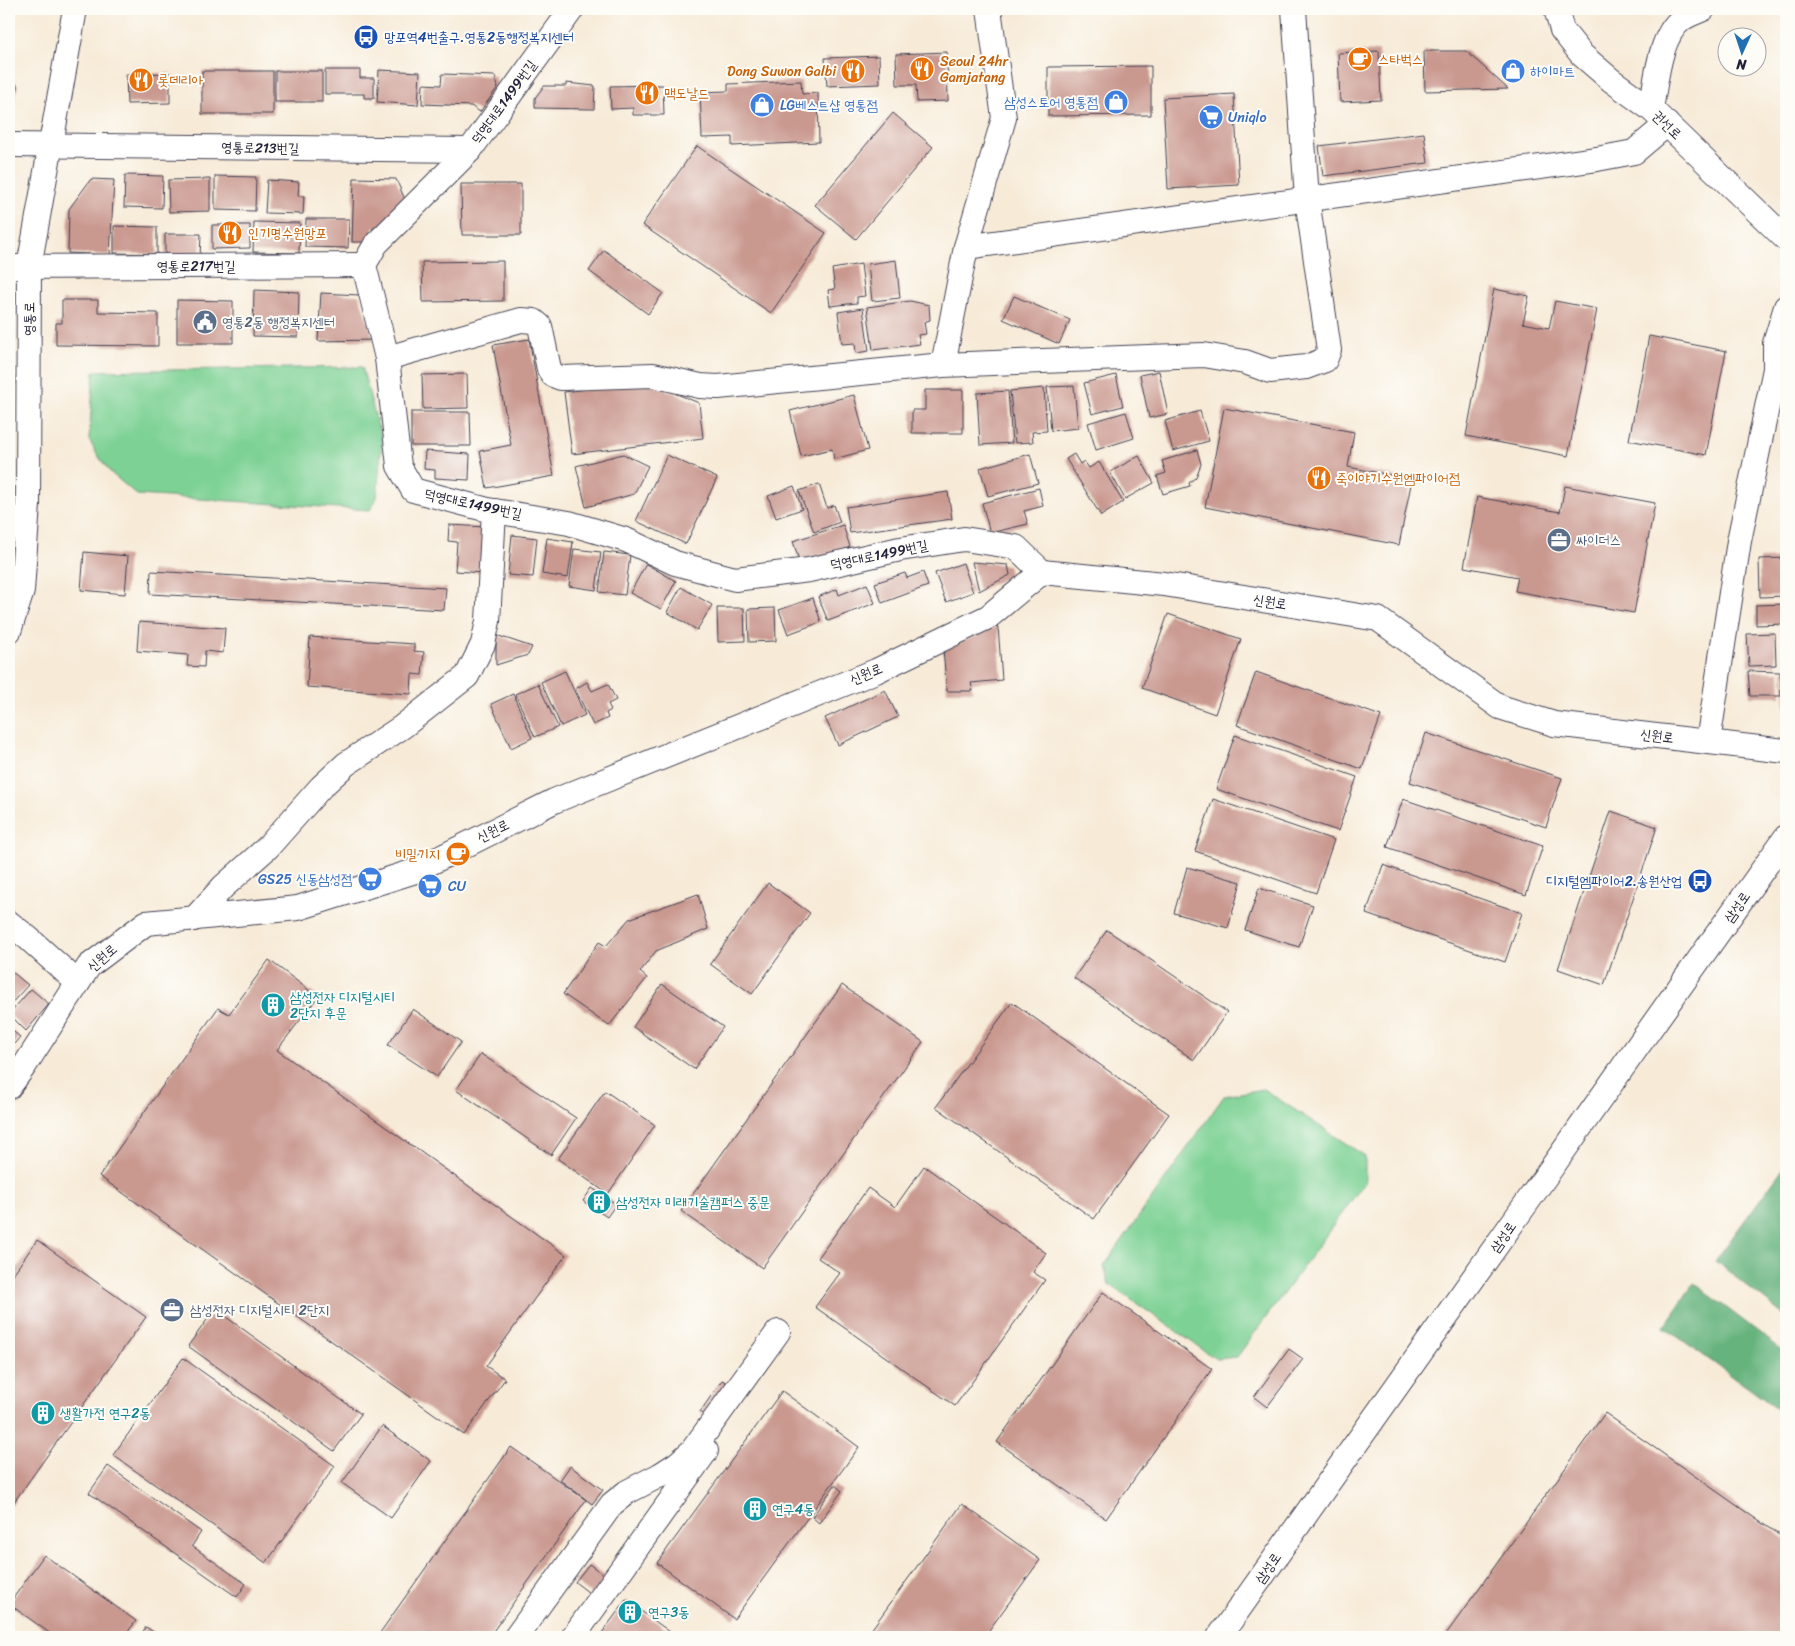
<svg xmlns="http://www.w3.org/2000/svg" width="1795" height="1646" viewBox="0 0 1795 1646" font-family="Sriracha,'Poor Story',sans-serif">
  <rect width="100%" height="100%" fill="#fdfcf7"/>
  <filter id="ink" filterUnits="userSpaceOnUse"><feTurbulence type="fractalNoise" baseFrequency=".02" numOctaves="2"/><feDisplacementMap in="SourceGraphic" scale="10" xChannelSelector="R" yChannelSelector="G"/><feConvolveMatrix kernelMatrix="1 2 1 2 8 2 1 2 1" color-interpolation-filters="sRGB"/></filter>
  <filter id="wash" filterUnits="userSpaceOnUse"><feTurbulence type="fractalNoise" baseFrequency=".0096" numOctaves="4" result="noise"/><feDisplacementMap in="SourceGraphic" scale="20" xChannelSelector="R" yChannelSelector="G"/><feGaussianBlur stdDeviation="1.12" result="paint"/><feColorMatrix in="noise" values="0 0 0 0 0 0 0 0 0 0 0 0 0 0 0 0 0 1.4 0 .05"/><feComposite in="paint" operator="in"/></filter>
  <g filter="url(#wash)">
    <rect width="100%" height="100%" fill="#f7ebd8"/>
    <!-- green -->
    <g fill="#7dd194" stroke="#507a68">
      <polygon points="362,367 382,441 377,496 370,510 137,495 111,473 96,453 89,439 94,371"/>
      <polygon points="1263,1089 1365,1156 1365,1182 1237,1357 1216,1359 1109,1284 1104,1266 1224,1096"/>
    </g>
    <!-- forest -->
    <g fill="#66b37e" stroke="#446a5c">
      <polygon points="1786,1164 1786,1317 1715,1261"/>
      <polygon points="1694,1283 1786,1353 1786,1415 1664,1327"/>
    </g>
    <g id="blocks">
      <!-- building -->
      <g fill="#c9988f">
        <polygon points="1379,51 1381,100 1340,102 1338,53"/>
        <polygon points="1424,51 1466,51 1508,89 1425,91"/>
        <polygon points="947,52 948,101 917,102 916,85 897,85 896,54"/>
        <polygon points="879,56 880,84 827,86 825,58"/>
        <polygon points="1151,66 1151,115 1048,116 1048,67"/>
        <polygon points="325,70 360,70 360,78 374,78 374,98 364,98 364,94 325,94"/>
        <polygon points="379,70 420,72 418,105 377,102"/>
        <rect x="202" y="71" width="71" height="43"/>
        <rect x="275" y="71" width="47" height="31"/>
        <polygon points="9,73 18,87 11,109 9,109"/>
        <polygon points="170,73 170,103 127,104 126,74"/>
        <polygon points="442,74 495,76 498,87 480,112 471,106 422,104 423,84 441,85"/>
        <polygon points="801,81 802,94 818,93 819,142 732,146 732,137 702,138 700,92 728,91 728,84"/>
        <polygon points="566,83 595,86 594,109 535,108 535,98 544,86 566,86"/>
        <polygon points="663,85 664,115 633,115 633,108 611,109 610,86"/>
        <polygon points="1234,94 1239,185 1168,189 1163,98"/>
        <polygon points="893,113 933,147 856,239 815,205"/>
        <polygon points="1424,133 1428,163 1323,176 1319,146"/>
        <polygon points="697,146 826,233 771,313 642,225"/>
        <polygon points="125,175 163,176 162,208 124,207"/>
        <polygon points="215,176 256,177 255,211 215,210"/>
        <polygon points="354,178 396,179 406,202 381,229 373,228 373,240 367,242 352,242"/>
        <polygon points="91,179 114,180 110,255 68,253 69,209"/>
        <polygon points="210,179 210,211 169,212 168,180"/>
        <polygon points="267,180 299,182 298,196 304,196 303,214 265,213"/>
        <polygon points="461,184 521,184 521,235 462,235"/>
        <polygon points="306,219 349,219 348,248 305,247"/>
        <polygon points="254,222 300,223 299,253 253,252"/>
        <polygon points="212,225 250,225 250,248 212,249"/>
        <polygon points="114,226 157,227 157,254 114,253"/>
        <polygon points="165,234 201,234 200,257 165,256"/>
        <polygon points="604,250 663,293 648,314 589,271"/>
        <polygon points="896,260 900,298 872,301 868,264"/>
        <polygon points="503,261 503,301 423,302 422,262"/>
        <polygon points="861,264 865,296 857,297 857,303 830,306 828,290 835,289 832,269"/>
        <polygon points="1494,289 1529,296 1523,323 1549,328 1555,301 1597,309 1568,456 1466,436"/>
        <polygon points="254,290 299,292 298,337 253,336"/>
        <polygon points="321,293 359,295 374,340 318,341"/>
        <polygon points="1014,296 1070,320 1059,344 1003,319"/>
        <polygon points="62,300 98,300 98,312 158,313 158,346 56,345 56,323 62,323"/>
        <polygon points="177,300 233,301 233,343 177,343"/>
        <polygon points="910,301 929,305 930,320 924,322 926,334 918,335 920,344 873,350 867,307"/>
        <polygon points="863,308 869,351 856,353 855,343 842,344 838,312"/>
        <polygon points="1649,336 1726,351 1706,455 1629,440"/>
        <polygon points="529,339 554,476 487,488 480,451 511,445 493,345"/>
        <polygon points="1159,371 1168,414 1149,418 1140,375"/>
        <polygon points="467,374 468,408 423,409 422,375"/>
        <polygon points="1116,375 1123,406 1092,414 1084,383"/>
        <polygon points="647,382 699,403 703,438 572,454 564,392"/>
        <polygon points="1074,386 1078,428 1051,431 1047,387"/>
        <polygon points="1044,388 1047,431 1032,432 1033,442 1015,443 1010,391"/>
        <polygon points="925,390 963,390 963,433 912,433 912,410 925,410"/>
        <polygon points="1008,391 1012,443 980,445 977,393"/>
        <polygon points="854,395 868,450 834,459 832,449 801,456 790,411"/>
        <polygon points="1224,408 1354,432 1348,467 1412,479 1399,545 1205,507"/>
        <polygon points="1200,411 1209,441 1173,451 1165,421"/>
        <polygon points="411,412 470,412 471,446 411,446"/>
        <polygon points="1126,412 1134,438 1096,450 1088,423"/>
        <polygon points="1197,450 1201,464 1196,477 1189,483 1190,486 1163,494 1157,476 1166,473 1162,461"/>
        <polygon points="425,451 470,454 469,480 435,478 435,470 424,469"/>
        <polygon points="623,454 648,466 634,494 586,507 576,466"/>
        <polygon points="1030,454 1038,483 988,496 980,468"/>
        <polygon points="1074,454 1080,464 1084,461 1089,468 1099,462 1123,502 1101,516 1066,459"/>
        <polygon points="667,455 717,478 686,544 636,521"/>
        <polygon points="1139,456 1154,483 1125,499 1110,472"/>
        <polygon points="819,484 827,508 834,505 840,522 814,532 799,491"/>
        <polygon points="794,486 802,509 776,518 768,496"/>
        <polygon points="1565,486 1655,503 1634,613 1515,591 1518,577 1464,567 1477,497 1560,512"/>
        <polygon points="1039,488 1043,506 1024,511 1028,524 990,533 982,503"/>
        <polygon points="948,492 952,519 850,533 846,507"/>
        <polygon points="449,525 486,527 483,573 455,571 457,542 448,541"/>
        <polygon points="843,525 850,547 801,567 793,541"/>
        <polygon points="512,535 537,538 533,577 508,575"/>
        <polygon points="547,538 573,542 568,578 542,574"/>
        <polygon points="574,549 601,552 596,590 569,586"/>
        <polygon points="84,552 128,556 125,594 81,590"/>
        <polygon points="604,552 630,555 625,595 599,592"/>
        <polygon points="1786,558 1786,596 1760,597 1759,559"/>
        <polygon points="972,562 1008,565 1010,575 979,591"/>
        <polygon points="963,563 973,592 946,602 935,573"/>
        <polygon points="646,564 676,581 661,609 630,593"/>
        <polygon points="151,571 446,588 444,610 150,594"/>
        <polygon points="923,572 928,586 882,603 875,583 905,573 907,578"/>
        <polygon points="867,584 875,603 828,621 818,597 837,589 839,595"/>
        <polygon points="681,587 712,605 697,630 667,612"/>
        <polygon points="813,598 821,622 788,634 779,610"/>
        <polygon points="1786,604 1786,624 1756,625 1756,605"/>
        <polygon points="717,608 744,608 745,641 718,642"/>
        <polygon points="775,608 776,641 749,642 748,609"/>
        <polygon points="1168,614 1241,639 1215,714 1142,688"/>
        <polygon points="139,622 225,628 223,653 205,651 204,667 187,666 188,655 137,651"/>
        <polygon points="998,626 1002,680 971,683 973,691 947,691 943,650"/>
        <polygon points="1775,633 1776,665 1749,666 1747,634"/>
        <polygon points="496,635 532,647 528,655 496,665"/>
        <polygon points="310,637 414,644 414,651 424,652 422,675 412,674 411,694 307,687"/>
        <polygon points="1786,670 1786,705 1785,706 1783,671"/>
        <polygon points="565,671 585,715 561,726 541,682"/>
        <polygon points="1748,671 1780,672 1781,696 1750,696"/>
        <polygon points="1256,672 1381,716 1362,769 1237,725"/>
        <polygon points="587,682 592,691 608,684 616,700 608,704 611,710 606,713 608,718 593,725 575,689"/>
        <polygon points="538,684 558,727 535,737 515,694"/>
        <polygon points="885,690 898,717 838,745 825,718"/>
        <polygon points="513,694 532,738 511,748 491,704"/>
        <polygon points="1426,733 1562,778 1546,827 1410,782"/>
        <polygon points="1235,735 1357,777 1338,831 1216,789"/>
        <polygon points="1213,799 1334,840 1316,893 1195,851"/>
        <polygon points="1403,799 1543,846 1526,895 1387,847"/>
        <polygon points="1611,811 1657,827 1604,985 1558,969"/>
        <polygon points="1383,865 1522,913 1505,962 1366,914"/>
        <polygon points="1187,867 1241,882 1228,928 1174,913"/>
        <polygon points="768,883 810,913 752,994 710,964"/>
        <polygon points="1259,888 1313,905 1299,947 1245,930"/>
        <polygon points="698,894 708,929 656,951 640,972 647,978 609,1026 563,994 599,942 606,946 629,919"/>
        <polygon points="1107,930 1227,1012 1194,1060 1074,978"/>
        <polygon points="269,960 318,997 277,1050 566,1255 486,1366 505,1379 464,1435 99,1176 218,1008 229,1014"/>
        <polygon points="10,970 28,985 9,1006 9,971"/>
        <polygon points="662,984 723,1027 694,1069 633,1027"/>
        <polygon points="842,985 923,1042 762,1268 681,1211"/>
        <polygon points="31,989 49,1004 26,1031 9,1014"/>
        <polygon points="1012,1002 1169,1114 1094,1219 936,1107"/>
        <polygon points="413,1009 461,1042 437,1077 388,1045"/>
        <polygon points="9,1028 20,1037 9,1050"/>
        <polygon points="481,1054 576,1118 551,1155 456,1090"/>
        <polygon points="605,1091 655,1125 608,1194 558,1159"/>
        <polygon points="924,1166 1046,1253 1033,1272 1045,1280 955,1406 815,1307 840,1273 818,1258 868,1188 895,1207"/>
        <polygon points="592,1188 616,1204 607,1217 583,1201"/>
        <polygon points="37,1240 146,1317 9,1509 9,1280"/>
        <polygon points="1103,1292 1212,1369 1106,1519 997,1442"/>
        <polygon points="215,1309 361,1414 334,1451 188,1346"/>
        <polygon points="1289,1349 1303,1359 1267,1407 1254,1397"/>
        <polygon points="183,1358 335,1466 266,1563 113,1455"/>
        <polygon points="722,1380 730,1385 708,1417 700,1412"/>
        <polygon points="782,1391 859,1447 734,1619 657,1563"/>
        <polygon points="1605,1413 1786,1540 1786,1637 1444,1637"/>
        <polygon points="382,1426 431,1461 391,1518 342,1483"/>
        <polygon points="511,1447 586,1500 489,1637 377,1637"/>
        <polygon points="108,1466 201,1532 192,1546 246,1584 237,1597 89,1493"/>
        <polygon points="570,1466 603,1490 592,1504 560,1480"/>
        <polygon points="835,1485 842,1491 819,1523 812,1517"/>
        <polygon points="962,1504 1040,1560 984,1637 866,1637"/>
        <polygon points="44,1555 136,1621 124,1637 55,1637 9,1604"/>
        <polygon points="589,1564 607,1577 593,1596 575,1582"/>
        <polygon points="626,1600 659,1624 677,1637 599,1637"/>
        <polygon points="146,1627 161,1637 139,1637"/>
      </g>
    </g>
  </g>
  <g filter="url(#ink)">
    <use href="#blocks" fill-opacity="0" stroke="#424053" stroke-width="1"/>
    <g fill="none" stroke-linecap="round" stroke-linejoin="round">
      <defs>
        <g id="minor">
          <polyline points="572,9 470,150 376,244 364,265 387,358 399,466 413,490 488,510 569,523 626,540 675,563 735,579 809,570 900,549 964,539 1016,547 1042,572"/>
          <polyline points="989,9 1004,118 966,247 1597,159 1634,152 1667,124"/>
          <polyline points="1556,9 1562,30 1582,55 1611,80 1651,109 1786,239"/>
          <path d="M1651,109C1656,83 1659,36 1682,19C1688,15 1696,12 1703,9"/>
          <polyline points="9,145 470,150"/>
          <polyline points="9,267 364,265"/>
          <polyline points="387,358 521,320 534,321 540,326 549,369 553,375 561,378 653,375 700,386 718,387 943,365 1095,359 1204,355 1245,362 1270,371 1306,367 1325,360 1329,350 1307,199 1294,9"/>
          <polyline points="943,365 966,247"/>
          <polyline points="9,631 22,591 28,504 29,267 75,9"/>
          <polyline points="1708,742 1739,541 1775,369 1775,343 1786,307"/>
          <polyline points="194,919 223,887 268,847 321,787 346,764 402,727 467,676 483,644 488,621 494,511"/>
          <polyline points="9,923 28,938 78,983"/>
          <polyline points="9,1087 25,1065 89,966 146,923 298,908 412,872 554,801 876,671 988,617 1042,572 1164,584 1378,619 1500,707 1554,724 1786,751"/>
          <polyline points="516,1637 612,1504 627,1492 660,1475 677,1464 692,1451 778,1332"/>
          <polyline points="573,1637 706,1451"/>
          <polyline points="1219,1637 1786,837"/>
        </g>
      </defs>
      <!-- minor casing -->
      <use href="#minor" stroke="#424053" stroke-width="26"/>
      <!-- minor -->
      <use href="#minor" stroke="#fff" stroke-width="24"/>
    </g>
  </g>
  <!-- icons -->
  <defs>
    <symbol id="bus-disc" viewBox="-11 -11 22 22"><circle r="9.5" fill="#1a4fb4" stroke="#fdfcf7"/><path d="M-5-6H5V4H4V6H2V4H-2V6H-4V4H-5ZM-3.5-4V0h7V-4ZM-3.5 1.2v1.5H-2V1.2ZM2 1.2v1.5H3.5V1.2Z" fill="#fff"/></symbol>
    <symbol id="cafe-disc" viewBox="-11 -11 22 22"><circle r="9.5" fill="#e8710a" stroke="#fdfcf7"/><path d="M-5.5-4.5H6V0H3Q3 3.5 0 3.5H-2.5Q-5.5 3.5-5.5 0ZM3-3.2v2h1.7v-2ZM-6 4.5H4V6H-6Z" fill="#fff"/></symbol>
    <symbol id="restaurant-disc" viewBox="-11 -11 22 22"><circle r="9.5" fill="#e8710a" stroke="#fdfcf7"/><path d="M-5-6h1v4h1v-4h1v4h1v-4h1v5L-1.5 .5V6h-2V.5L-5-1ZM5-6V6H3V1.5H1.5Q1.5-4 5-6Z" fill="#fff"/></symbol>
    <symbol id="shop-disc" viewBox="-11 -11 22 22"><circle r="9.5" fill="#3f7fe0" stroke="#fdfcf7"/><path d="M-5-2.5h2.3a2.7 3.5 0 0 1 5.4 0H5L5.5 6h-11ZM-1.5-2.5h3a1.5 2.3 0 0 0-3 0Z" fill="#fff"/></symbol>
    <symbol id="supermarket-disc" viewBox="-11 -11 22 22"><circle r="9.5" fill="#3f7fe0" stroke="#fdfcf7"/><path d="M-6-5.5h2.5l.6 2H6L4.5 2H-2.5L-4.4-4H-6ZM-1.5 3.2a1.3 1.3 0 1 0 .1 0ZM3 3.2a1.3 1.3 0 1 0 .1 0Z" fill="#fff"/></symbol>
    <symbol id="civic-disc" viewBox="-11 -11 22 22"><circle r="9.5" fill="#5c6f8a" stroke="#fdfcf7"/><path d="M-.6-6.5H3V-4.5H.6V-3L4-1V1h2V6H-6V1h2V-1L-.6-3ZM-1.2 2.5V6h2.4V2.5Z" fill="#fff"/></symbol>
    <symbol id="office-disc" viewBox="-11 -11 22 22"><circle r="9.5" fill="#5c6f8a" stroke="#fdfcf7"/><path d="M-6-3h4V-5.5h4V-3h4V5H-6ZM-1-4.5V-3h2v-1.5ZM-6 0V1H6V0Z" fill="#fff"/></symbol>
    <symbol id="building-disc" viewBox="-11 -11 22 22"><circle r="9.5" fill="#0f9aa8" stroke="#fdfcf7"/><path d="M-4-6H4V6H1V3H-1V6H-4ZM-2.5-4.3h1.7v1.8h-1.7ZM.8-4.3h1.7v1.8H.8ZM-2.5-1h1.7V.8h-1.7ZM.8-1h1.7V.8H.8Z" fill="#fff"/></symbol>
  </defs>
  <g fill-rule="evenodd">
    <use href="#bus-disc" x="352" y="23" width="28" height="28"/>
    <use href="#cafe-disc" x="1346" y="45" width="28" height="28"/>
    <use href="#restaurant-disc" x="908" y="55" width="28" height="28"/>
    <use href="#restaurant-disc" x="839" y="57" width="28" height="28"/>
    <use href="#shop-disc" x="1499" y="57" width="28" height="28"/>
    <use href="#restaurant-disc" x="127" y="66" width="28" height="28"/>
    <use href="#restaurant-disc" x="633" y="79" width="28" height="28"/>
    <use href="#shop-disc" x="1102" y="88" width="28" height="28"/>
    <use href="#shop-disc" x="748" y="91" width="28" height="28"/>
    <use href="#supermarket-disc" x="1197" y="103" width="28" height="28"/>
    <use href="#restaurant-disc" x="216" y="219" width="28" height="28"/>
    <use href="#civic-disc" x="191" y="308" width="28" height="28"/>
    <use href="#restaurant-disc" x="1305" y="464" width="28" height="28"/>
    <use href="#office-disc" x="1545" y="526" width="28" height="28"/>
    <use href="#cafe-disc" x="444" y="840" width="28" height="28"/>
    <use href="#supermarket-disc" x="356" y="865" width="28" height="28"/>
    <use href="#bus-disc" x="1686" y="867" width="28" height="28"/>
    <use href="#supermarket-disc" x="416" y="872" width="28" height="28"/>
    <use href="#building-disc" x="259" y="991" width="28" height="28"/>
    <use href="#building-disc" x="585" y="1188" width="28" height="28"/>
    <use href="#office-disc" x="158" y="1296" width="28" height="28"/>
    <use href="#building-disc" x="29" y="1399" width="28" height="28"/>
    <use href="#building-disc" x="741" y="1495" width="28" height="28"/>
    <use href="#building-disc" x="616" y="1598" width="28" height="28"/>
  </g>
  <g text-anchor="middle" dominant-baseline="central" stroke-width="4" stroke-linejoin="round" paint-order="stroke">
    <!-- transit labels -->
    <g font-size="14" fill="#164399" stroke="#fdfcf7" text-anchor="start">
      <text x="384" y="37">망포역4번출구.영통2동행정복지센터</text>
      <text x="1682" y="881" text-anchor="end">디지털엠파이어2.송원산업</text>
    </g>
    <!-- food labels -->
    <g font-size="14" fill="#c56008" stroke="#fdfcf7" text-anchor="start">
      <text x="1378" y="59">스타벅스</text>
      <text x="940" y="61">Seoul 24hr<tspan x="940" dy="16">Gamjatang</tspan></text>
      <text x="836" y="71" text-anchor="end">Dong Suwon Galbi</text>
      <text x="158" y="80">롯데리아</text>
      <text x="664" y="93">맥도날드</text>
      <text x="248" y="233">인기명수원망포</text>
      <text x="1336" y="478">죽이야기수원엠파이어점</text>
      <text x="440" y="854" text-anchor="end">비밀기지</text>
    </g>
    <!-- shop labels -->
    <g font-size="14" fill="#366cbe" stroke="#fdfcf7" text-anchor="start">
      <text x="1530" y="71">하이마트</text>
      <text x="1098" y="102" text-anchor="end">삼성스토어 영통점</text>
      <text x="780" y="105">LG베스트샵 영통점</text>
      <text x="1228" y="117">Uniqlo</text>
      <text x="352" y="879" text-anchor="end">GS25 신동삼성점</text>
      <text x="448" y="886">CU</text>
    </g>
    <!-- street labels -->
    <g font-size="14" fill="#22223b" stroke="#fdfcf7">
      <text transform="translate(504 102) rotate(-54)">덕영대로1499번길</text>
      <text transform="translate(1667 125) rotate(44)">권선로</text>
      <text transform="translate(260 148) rotate(1)">영통로213번길</text>
      <text x="196" y="266">영통로217번길</text>
      <text transform="translate(29 319) rotate(-90)">영통로</text>
      <text transform="translate(473 504) rotate(12)">덕영대로1499번길</text>
      <text transform="translate(879 555) rotate(-12)">덕영대로1499번길</text>
      <text transform="translate(1270 602) rotate(9)">신원로</text>
      <text transform="translate(866 674) rotate(-23)">신원로</text>
      <text transform="translate(1657 736) rotate(7)">신원로</text>
      <text transform="translate(493 831) rotate(-26)">신원로</text>
      <text transform="translate(1737 907) rotate(-55)">삼성로</text>
      <text transform="translate(102 958) rotate(-41)">신원로</text>
      <text transform="translate(1503 1237) rotate(-55)">삼성로</text>
      <text transform="translate(1268 1568) rotate(-55)">삼성로</text>
    </g>
    <!-- service labels -->
    <g font-size="14" fill="#4e5e75" stroke="#fdfcf7" text-anchor="start">
      <text x="222" y="322">영통2동 행정복지센터</text>
      <text x="1576" y="540">싸이더스</text>
      <text x="190" y="1310">삼성전자 디지털시티 2단지</text>
    </g>
    <!-- culture labels -->
    <g font-size="14" fill="#0d838f" stroke="#fdfcf7" text-anchor="start">
      <text x="290" y="997">삼성전자 디지털시티<tspan x="290" dy="16">2단지 후문</tspan></text>
      <text x="616" y="1202">삼성전자 미래기술캠퍼스 중문</text>
      <text x="60" y="1413">생활가전 연구2동</text>
      <text x="772" y="1509">연구4동</text>
      <text x="648" y="1612">연구3동</text>
    </g>
  </g>
  <!-- margin -->
  <rect width="1795" height="1646" fill="none" stroke="#fdfcf7" stroke-width="30"/>
  <!-- north arrow -->
  <g transform="translate(1742 52) rotate(183)"><circle r="24" fill="#fdfcf7" stroke="#a5a5ac"/>
  <path d="M0-4L9 19L0 12L-9 19Z" fill="#1f6fb2"/>
  <text y="-8" font-size="14" font-weight="bold" text-anchor="middle" fill="#22223b">N</text>
  </g>
</svg>
